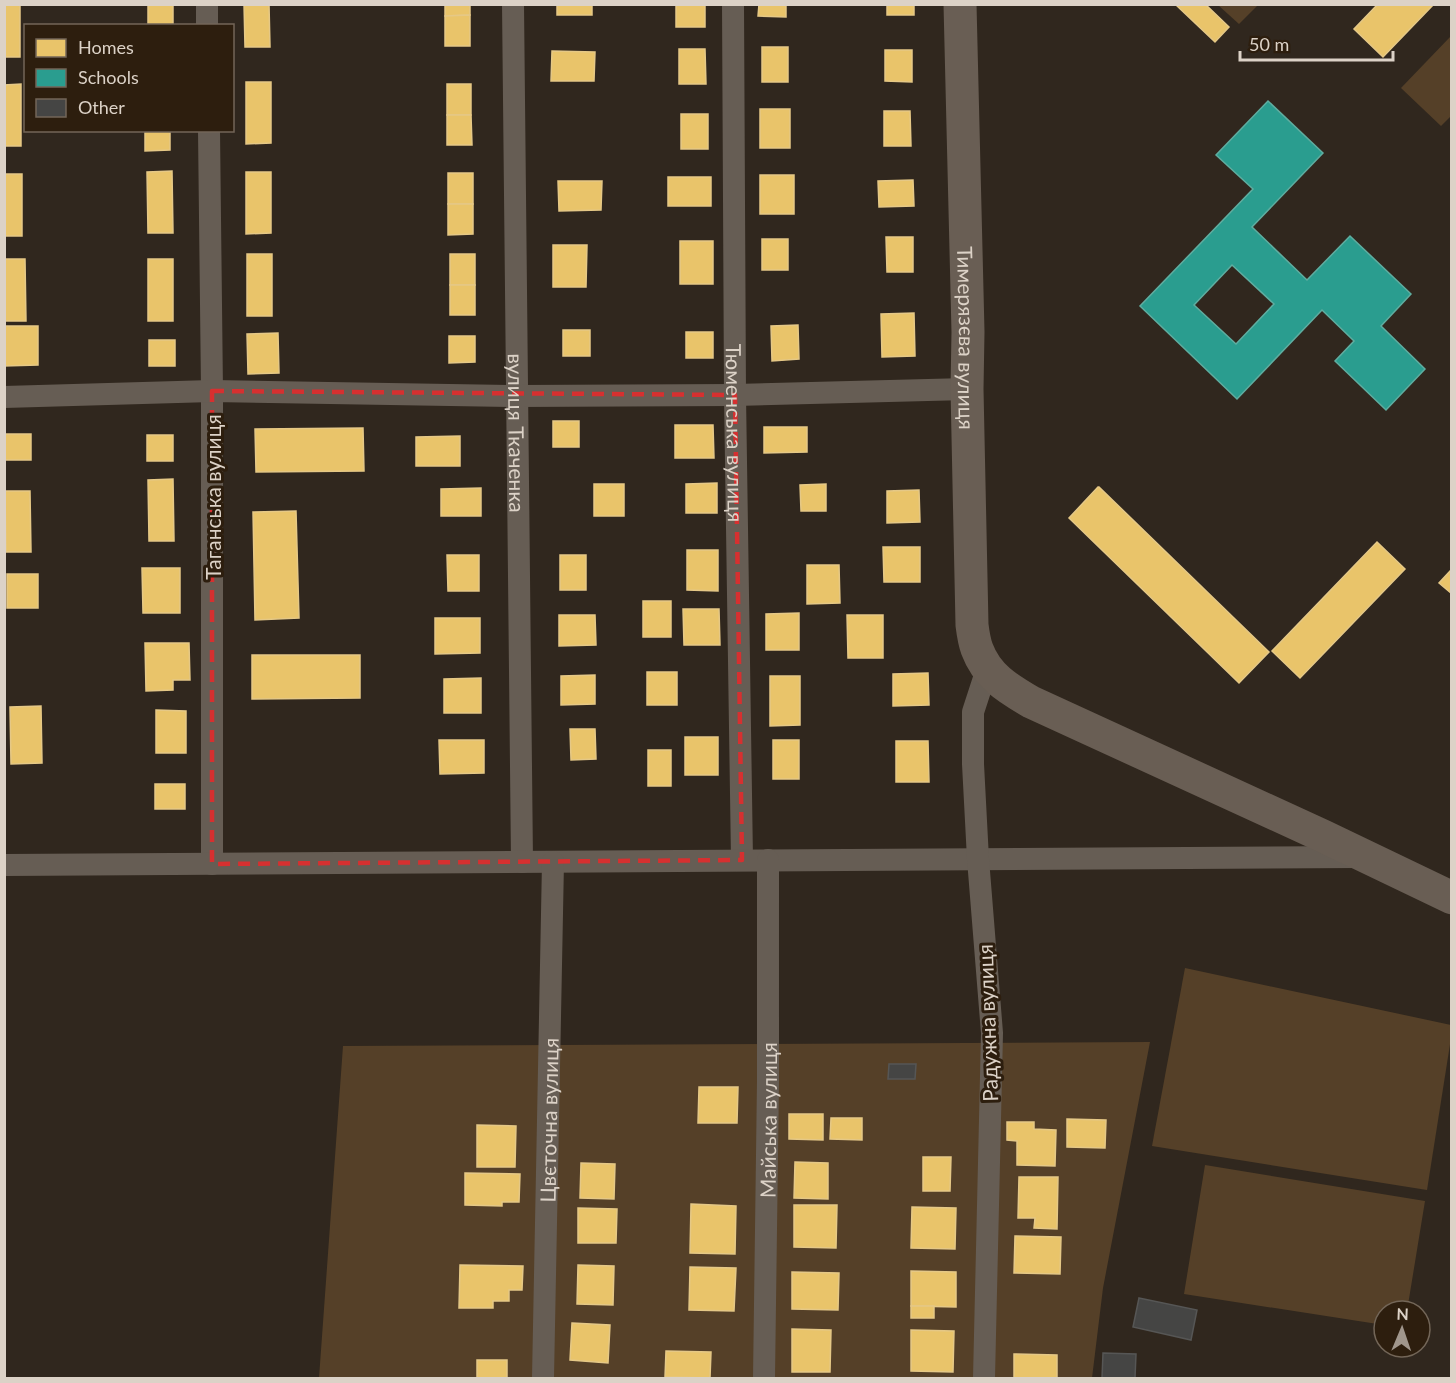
<svg xmlns="http://www.w3.org/2000/svg" width="1456" height="1383" viewBox="0 0 1456 1383" font-family="Lato,sans-serif">
  <rect width="100%" height="100%" fill="#30271e"/>
  <!-- green -->
  <g fill="#554028">
    <polygon points="1218,5 1258,5 1239,24"/>
    <polygon points="1451,36 1451,116 1441,126 1401,88"/>
    <polygon points="1185,968 1451,1025 1451,1038 1427,1190 1152,1146"/>
    <polygon points="1150,1042 1103,1288 1092,1378 319,1378 343,1046"/>
    <polygon points="1205,1165 1425,1201 1407,1311 1384,1311 1384,1325 1184,1294"/>
  </g>
  <!-- homes -->
  <g fill="#e9c46a" stroke="#e5c886" stroke-width="1.5">
    <rect x="4" y="4" width="16" height="53"/>
    <rect x="148" y="4" width="25" height="22"/>
    <polygon points="244,4 269,4 270,47 245,47"/>
    <polygon points="445,4 470,4 470,15 445,16"/>
    <rect x="557" y="4" width="35" height="11"/>
    <rect x="676" y="4" width="29" height="23"/>
    <polygon points="759,4 786,4 786,17 758,16"/>
    <rect x="887" y="4" width="27" height="11"/>
    <polygon points="1175,4 1205,4 1229,27 1215,42"/>
    <polygon points="1378,4 1434,4 1383,57 1354,29"/>
    <polygon points="470,15 470,46 445,46 445,16"/>
    <rect x="762" y="47" width="26" height="35"/>
    <polygon points="679,49 705,49 706,84 679,84"/>
    <polygon points="885,50 912,50 912,82 885,81"/>
    <polygon points="552,51 595,52 594,81 551,81"/>
    <polygon points="246,82 271,82 271,143 246,144"/>
    <polygon points="21,84 21,146 4,146 4,85"/>
    <rect x="447" y="84" width="24" height="31"/>
    <rect x="760" y="109" width="30" height="39"/>
    <polygon points="884,111 910,111 911,146 884,146"/>
    <rect x="681" y="114" width="27" height="35"/>
    <polygon points="447,115 471,115 472,145 447,145"/>
    <polygon points="145,130 170,130 170,150 145,151"/>
    <polygon points="172,171 173,233 148,233 147,172"/>
    <polygon points="246,172 271,172 271,233 246,234"/>
    <rect x="448" y="173" width="25" height="31"/>
    <rect x="4" y="174" width="18" height="62"/>
    <rect x="760" y="175" width="34" height="39"/>
    <rect x="668" y="177" width="43" height="29"/>
    <polygon points="913,180 914,206 879,207 878,181"/>
    <polygon points="558,181 602,181 601,210 559,211"/>
    <polygon points="448,204 473,204 473,234 448,235"/>
    <polygon points="886,237 913,237 913,272 887,272"/>
    <rect x="762" y="239" width="26" height="31"/>
    <rect x="680" y="241" width="33" height="43"/>
    <polygon points="553,245 587,245 586,287 553,287"/>
    <rect x="247" y="254" width="25" height="62"/>
    <rect x="450" y="254" width="25" height="31"/>
    <polygon points="4,259 25,259 26,321 4,321"/>
    <rect x="148" y="259" width="25" height="62"/>
    <rect x="450" y="285" width="25" height="30"/>
    <polygon points="914,313 915,356 882,357 881,314"/>
    <polygon points="798,325 799,359 772,361 771,326"/>
    <polygon points="4,326 38,326 38,365 4,366"/>
    <rect x="563" y="330" width="27" height="26"/>
    <rect x="686" y="332" width="27" height="26"/>
    <polygon points="278,333 279,373 248,374 247,334"/>
    <polygon points="449,336 475,336 475,362 449,363"/>
    <rect x="149" y="340" width="26" height="26"/>
    <rect x="553" y="421" width="26" height="26"/>
    <polygon points="675,425 713,425 714,458 675,458"/>
    <polygon points="764,427 807,427 807,452 764,453"/>
    <polygon points="363,428 364,471 256,472 255,429"/>
    <rect x="4" y="434" width="27" height="26"/>
    <rect x="147" y="435" width="26" height="26"/>
    <polygon points="460,436 460,466 416,466 416,437"/>
    <polygon points="173,479 174,541 149,541 148,480"/>
    <polygon points="717,483 717,513 686,513 686,484"/>
    <rect x="594" y="484" width="30" height="32"/>
    <polygon points="826,484 826,511 801,511 800,485"/>
    <polygon points="1098,487 1099,487 1269,652 1239,683 1069,518"/>
    <polygon points="481,488 481,516 441,516 441,489"/>
    <polygon points="919,490 920,522 887,523 887,491"/>
    <polygon points="5,491 30,491 31,552 6,552"/>
    <polygon points="296,511 299,618 255,620 253,512"/>
    <polygon points="1377,542 1405,569 1300,678 1272,651"/>
    <polygon points="883,547 920,547 920,582 884,582"/>
    <polygon points="687,550 718,550 718,591 687,590"/>
    <polygon points="447,555 479,555 479,591 448,591"/>
    <rect x="560" y="555" width="26" height="35"/>
    <polygon points="807,565 839,565 840,603 807,604"/>
    <polygon points="142,568 180,568 180,613 143,613"/>
    <polygon points="1452,569 1452,594 1439,583"/>
    <rect x="7" y="574" width="31" height="34"/>
    <rect x="643" y="601" width="28" height="36"/>
    <polygon points="683,609 719,609 720,645 684,645"/>
    <polygon points="799,613 799,650 766,650 766,614"/>
    <polygon points="559,615 595,615 596,645 559,646"/>
    <polygon points="847,615 883,615 883,658 848,658"/>
    <polygon points="435,618 480,618 480,653 435,654"/>
    <polygon points="145,643 189,643 190,680 173,680 173,690 146,691"/>
    <polygon points="252,655 360,655 360,698 252,699"/>
    <rect x="647" y="672" width="30" height="33"/>
    <polygon points="928,673 929,705 893,706 893,674"/>
    <polygon points="595,675 595,704 561,705 561,676"/>
    <polygon points="770,676 800,676 800,725 770,726"/>
    <polygon points="481,678 481,713 444,713 444,679"/>
    <polygon points="41,706 42,763 11,764 10,707"/>
    <polygon points="156,710 186,711 186,753 156,753"/>
    <polygon points="570,729 595,729 596,759 571,760"/>
    <rect x="685" y="737" width="33" height="38"/>
    <polygon points="439,740 484,740 484,773 440,774"/>
    <rect x="773" y="740" width="26" height="39"/>
    <polygon points="896,741 928,741 929,782 896,782"/>
    <rect x="648" y="750" width="23" height="36"/>
    <rect x="155" y="784" width="30" height="25"/>
    <polygon points="699,1087 738,1087 737,1123 698,1123"/>
    <polygon points="789,1114 823,1114 823,1140 789,1139"/>
    <polygon points="831,1118 862,1118 862,1140 830,1139"/>
    <polygon points="1067,1119 1106,1120 1105,1148 1067,1147"/>
    <polygon points="1007,1122 1034,1122 1034,1129 1056,1130 1055,1166 1017,1165 1017,1141 1007,1140"/>
    <polygon points="477,1125 516,1126 515,1167 477,1167"/>
    <polygon points="923,1157 951,1157 950,1191 923,1191"/>
    <polygon points="795,1162 828,1163 828,1199 794,1198"/>
    <polygon points="581,1163 615,1164 614,1199 580,1198"/>
    <polygon points="465,1173 520,1174 519,1202 502,1202 502,1206 465,1205"/>
    <polygon points="1019,1177 1058,1177 1057,1229 1034,1228 1035,1218 1018,1218"/>
    <polygon points="691,1204 736,1206 735,1254 690,1253"/>
    <polygon points="794,1205 837,1205 836,1248 794,1247"/>
    <polygon points="912,1207 956,1208 955,1249 911,1248"/>
    <polygon points="578,1208 617,1209 616,1243 578,1243"/>
    <polygon points="1015,1236 1061,1237 1060,1274 1014,1273"/>
    <polygon points="460,1265 523,1266 522,1290 509,1290 509,1301 493,1301 493,1308 459,1308"/>
    <polygon points="578,1265 614,1266 613,1305 577,1304"/>
    <polygon points="690,1267 736,1268 734,1311 689,1310"/>
    <polygon points="911,1271 956,1272 956,1307 911,1306"/>
    <polygon points="792,1272 839,1273 838,1310 792,1309"/>
    <rect x="911" y="1306" width="23" height="12"/>
    <polygon points="572,1323 610,1325 608,1363 570,1360"/>
    <polygon points="792,1329 831,1330 830,1372 792,1372"/>
    <polygon points="911,1330 954,1331 953,1372 911,1371"/>
    <polygon points="666,1351 711,1352 710,1378 665,1377"/>
    <polygon points="1014,1354 1057,1355 1057,1378 1014,1378"/>
    <rect x="477" y="1360" width="30" height="18"/>
  </g>
  <!-- schools -->
  <path fill="#2a9d8f" stroke="#5fada0" stroke-width="1.5" fill-rule="evenodd" d="M1268,101L1323,153L1252,227L1307,280L1350,236L1411,294L1381,326L1425,369L1386,410L1335,361L1354,341L1322,310L1237,399L1140,306L1253,189L1216,155ZM1232,265L1274,304L1236,344L1194,305Z"/>
  <!-- building -->
  <g fill="#454544" stroke="#565655" stroke-width="1.5">
    <polygon points="889,1064 916,1064 915,1079 888,1079"/>
    <polygon points="1139,1298 1197,1310 1191,1340 1133,1327"/>
    <polygon points="1103,1353 1136,1354 1135,1378 1102,1378"/>
  </g>
  <g fill="none" stroke-linecap="round" stroke-linejoin="round">
    <!-- street -->
    <g stroke="#665d54" stroke-width="22">
      <polyline points="207,4 207,26"/>
      <path id="s1" d="M513,4L522,862"/>
      <path id="s2" d="M733,4L735,395L742,860"/>
      <polyline points="209,130 212,391 212,864"/>
      <polyline points="4,397 212,391 516,396 735,395 967,389"/>
      <polyline points="4,865 1358,857"/>
      <path id="s3" d="M543,1378L553,862"/>
      <path id="s4" d="M764,1378L768,1081V860"/>
      <polyline points="984,1378 992,1033 978,859 973,764 973,712 987,669"/>
    </g>
    <!-- secondary -->
    <path stroke="#695e54" stroke-width="33" id="s5" d="M960,4L968,332L967,389L972,625C973,633 974,641 977,649C987,676 1007,688 1031,702L1323,836L1452,898"/>
  </g>
  <!-- marked area -->
  <path fill="none" stroke="#d63030" stroke-width="4.5" stroke-dasharray="12 8" stroke-linejoin="round" d="M212,391L735,395L742,860L212,864Z"/>
  <g text-anchor="middle" dominant-baseline="central" stroke-width="6" stroke-linejoin="round" paint-order="stroke">
    <!-- street labels -->
    <g font-size="21" fill="#dcd2c7" stroke="#2d1e0e">
      <text stroke="none"><textPath href="#s5" startOffset="334">Тимерязєва вулиця</textPath></text>
      <text stroke="none"><textPath href="#s2" startOffset="429">Тюменська вулиця</textPath></text>
      <text stroke="none"><textPath href="#s1" startOffset="429">вулиця Ткаченка</textPath></text>
      <text transform="translate(212 497) rotate(-90)">Таганська вулиця</text>
      <text transform="translate(987 1023) rotate(-92)">Радужна вулиця</text>
      <text stroke="none"><textPath href="#s4" startOffset="258">Майська вулиця</textPath></text>
      <text stroke="none"><textPath href="#s3" startOffset="258">Цвєточна вулиця</textPath></text>
    </g>
  </g>
  <!-- border -->
  <rect width="1456" height="1383" fill="none" stroke="#dcd2c7" stroke-width="12"/>
  <!-- legend -->
  <rect x="24" y="24" width="210" height="108" fill="#2d1e0e" stroke="#736658" stroke-width="1.5"/>
  <rect x="36" y="39" width="30" height="18" fill="#e9c46a" stroke="#736658" stroke-width="1.5"/>
  <text x="78" y="54" font-size="18" fill="#dcd2c7">Homes</text>
  <rect x="36" y="69" width="30" height="18" fill="#2a9d8f" stroke="#736658" stroke-width="1.5"/>
  <text x="78" y="84" font-size="18" fill="#dcd2c7">Schools</text>
  <rect x="36" y="99" width="30" height="18" fill="#454544" stroke="#736658" stroke-width="1.5"/>
  <text x="78" y="114" font-size="18" fill="#dcd2c7">Other</text>
  <!-- north arrow -->
  <g transform="translate(1402 1329) rotate(2)"><circle r="28" fill="#2d1e0e" stroke="#736658" stroke-width="1.5"/>
  <path d="M0-4.5L10 22L0 15L-10 22Z" fill="#a0968c"/>
  <text y="-9" font-size="16" font-weight="bold" text-anchor="middle" fill="#dcd2c7">N</text>
  </g>
  <!-- scale -->
  <path d="M1240 51v9h153v-9" fill="none" stroke="#dcd2c7" stroke-width="3"/>
  <text x="1249" y="51" font-size="18" fill="#dcd2c7" stroke="#2d1e0e" stroke-width="4.5" paint-order="stroke">50 m</text>
</svg>
